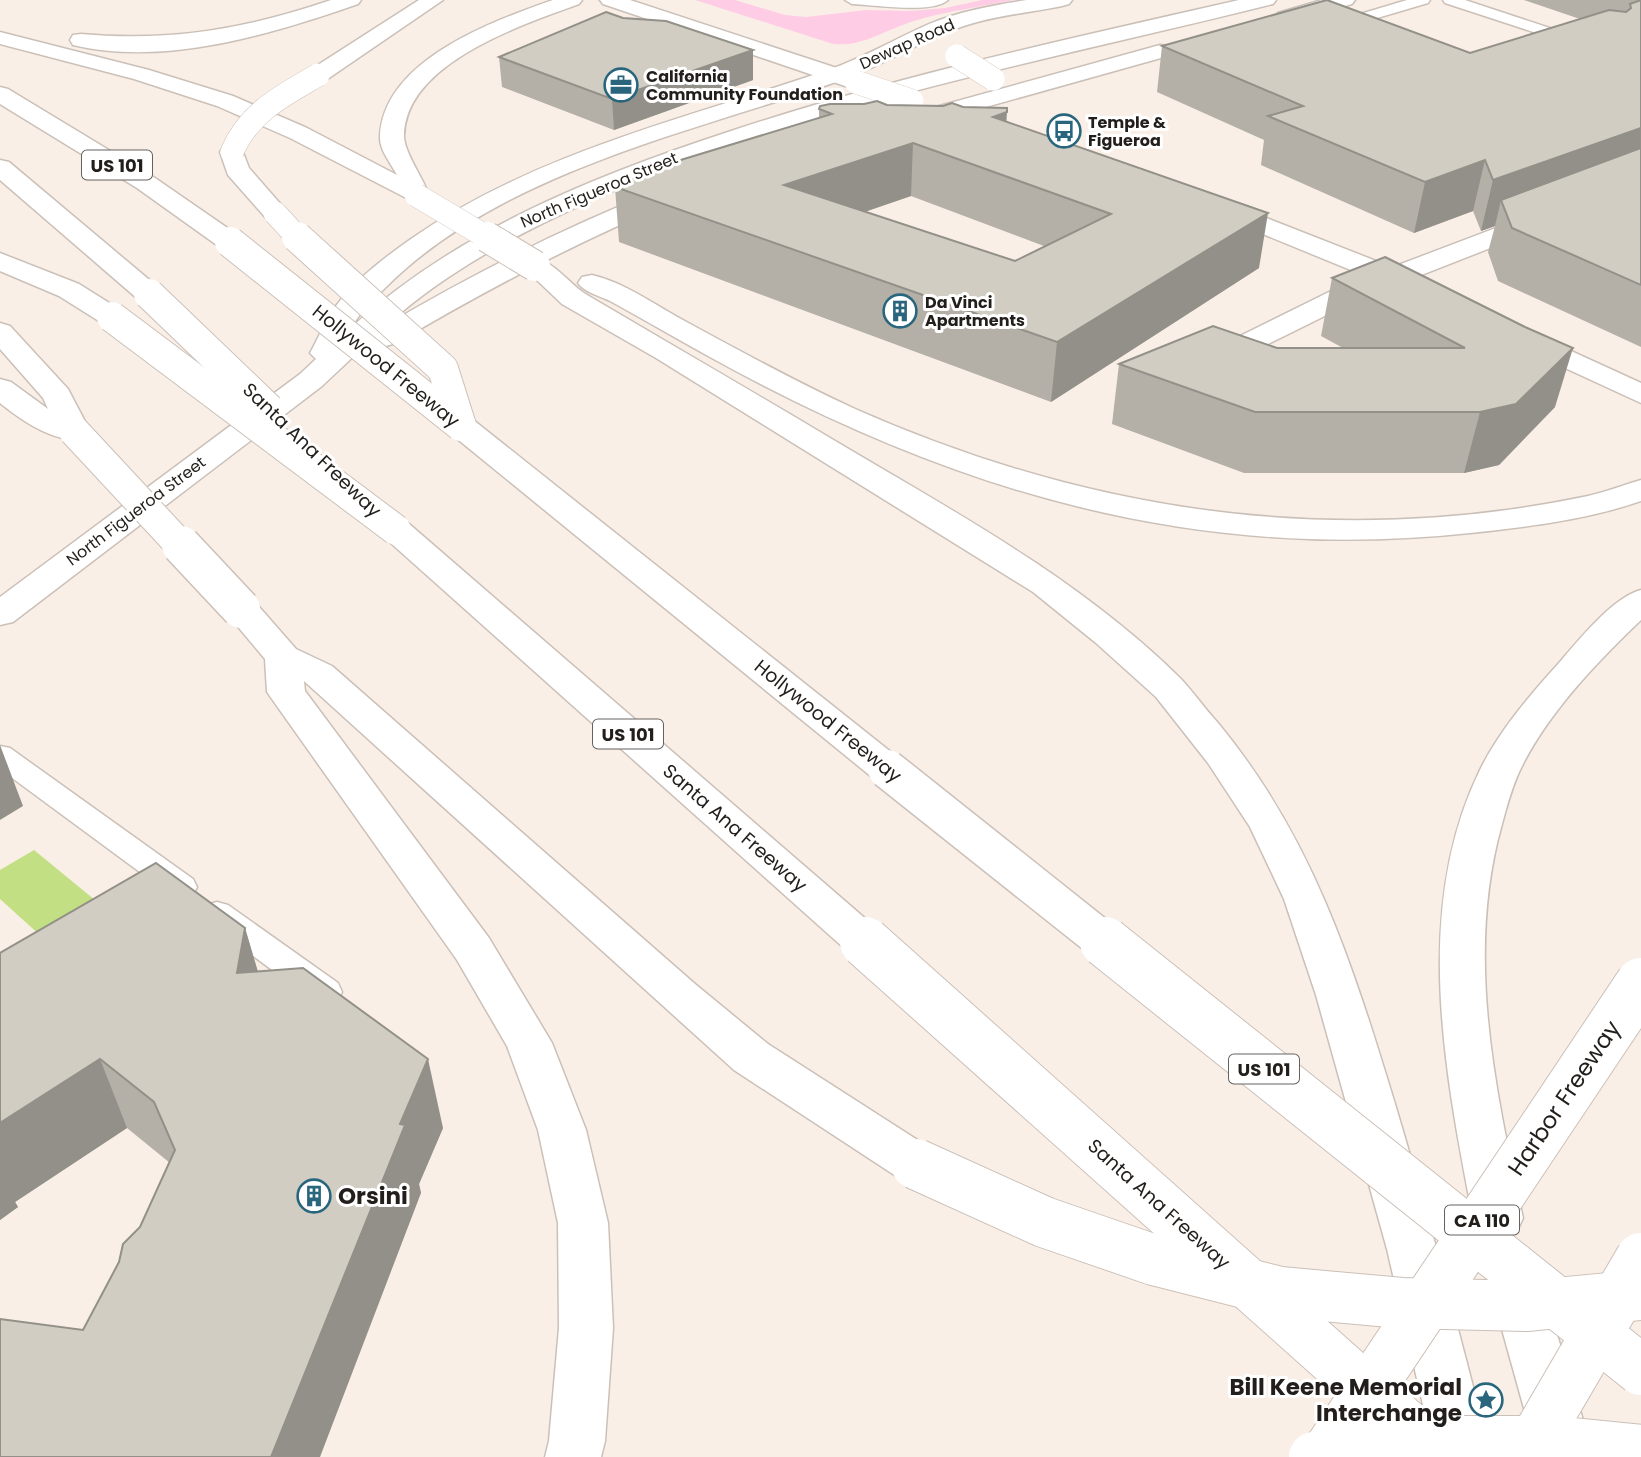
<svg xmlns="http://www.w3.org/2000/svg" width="1641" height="1457" viewBox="0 0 1641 1457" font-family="Poppins,sans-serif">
  <rect width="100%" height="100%" fill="#faefe7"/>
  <!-- green -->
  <path fill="#fecde5" d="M695,0H735L785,15L806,17L866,10L911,11L945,8L982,0H1014C981,7 946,11 914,21C884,30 864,47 833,44Z"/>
  <!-- water -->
  <polygon fill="#c2e083" points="34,850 123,923 63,956 0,899 0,870"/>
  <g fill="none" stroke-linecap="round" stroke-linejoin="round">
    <defs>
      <g id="lane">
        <path d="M845,0H948C933,14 874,5 852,4Z"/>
        <polygon points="1407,0 1430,0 1428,3 1340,29 1330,29 1327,26 1330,23"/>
        <polygon points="1443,0 1465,0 1583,39 1586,42 1583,45 1573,45 1445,3"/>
        <polygon points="0,746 10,748 193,879 197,887 193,895 182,898 171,895 0,769"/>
        <polygon points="217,902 228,905 338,983 342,992 338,1001 326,1004 314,1001 206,921 201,913 206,905"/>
      </g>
      <polygon id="street" points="1641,173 1641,189 1355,301 1256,350 1246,353 1236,350 1232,344 1236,338 1335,289"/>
      <g id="secondary">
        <polygon points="600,0 630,0 864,77 867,82 864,87 848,87 603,4"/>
        <polygon points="1218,199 1422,279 1426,285 1422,291 1412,293 1402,291 1209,212 1205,207 1209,202"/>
        <polygon points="1523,329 1641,383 1641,403 1513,344 1509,338 1513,332"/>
      </g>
      <g id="primary">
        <path d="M1027,0H1072L1069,4L1062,6C1027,13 991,16 958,28C918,42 882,66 842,80C692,132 501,172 386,287C374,299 360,311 352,327C458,230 596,175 731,131C897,76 1068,39 1239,0H1276L1273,4C1053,59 830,100 620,188C540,222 453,265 388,324C475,273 563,228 657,191L666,188L675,191L679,196L675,201C578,241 486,290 396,343L386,346L376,343L373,338L322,386L13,622L0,625V597L300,374L316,359L310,353C319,337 325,321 336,306C355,280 384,258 411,239C536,152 686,119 828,70C863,58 895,39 929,24C960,11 994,5 1027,0Z"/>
        <polygon points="1322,0 1355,0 1352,4 1285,23 1278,21 1275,17 1278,13"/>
        <polygon points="1160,45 1168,46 1171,51 1168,56 911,128 903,126 899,121 903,116"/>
      </g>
      <g id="highway">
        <path d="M331,0H361L358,4C272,34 165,67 73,45L70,40L73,35L81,34C171,42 246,29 331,0Z"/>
        <polygon points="419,0 443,0 326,80 310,80 307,75 310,70"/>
        <path d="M553,0H582L579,4C522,25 405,63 404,136C404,152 423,178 429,195L425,200L416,203L290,138L217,106L134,79L0,44V32L149,70L233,96L307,128L397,175C391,163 379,150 380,136C384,60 493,21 553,0Z"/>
        <polygon points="0,87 8,89 155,178 239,236 243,242 239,248 230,250 221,248 137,188 0,104"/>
        <polygon points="232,145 241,147 249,168 284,208 288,213 284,218 275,221 266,218 228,175 220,152 223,147"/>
        <polygon points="0,160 9,162 159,288 163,294 159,300 149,302 139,300 0,180"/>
        <polygon points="0,253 79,284 122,311 126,317 122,323 112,325 102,323 59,296 0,271"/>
        <path d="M535,258C556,263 569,284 587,295C660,338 733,380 805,423C934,501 1073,572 1181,679C1194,693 1205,709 1218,723C1313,838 1352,963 1395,1104C1430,1221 1461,1338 1491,1457H1435L1387,1249L1316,995L1284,899L1250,827L1208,763L1156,697L1096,643L1033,592L656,358L562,304L522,266L525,260Z"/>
        <path d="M592,275C625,283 652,303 681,319C738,350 794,381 853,408C1089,513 1334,549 1588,496C1606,492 1623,485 1641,480V501C1586,520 1527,527 1470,533C1192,563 951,490 710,357C677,339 645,320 612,302C601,296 585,293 578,283L582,277Z"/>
        <path d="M0,323L10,326L68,389L90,431L85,438C56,445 21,420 0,403V379L11,382L48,409L43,398L0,349Z"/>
        <polygon points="461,417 472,419 901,760 907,769 901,778 887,782 873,778 450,433 446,426 450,419"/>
        <polygon points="396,520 408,523 875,927 882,938 875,949 860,954 845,949 384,537 379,530 384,523"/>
        <path d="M1641,590V620C1596,663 1548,713 1521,768C1512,786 1507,806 1502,824C1465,954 1495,1089 1523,1218L1516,1233L1498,1239L1480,1233L1473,1218C1445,1073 1412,909 1480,770C1499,731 1530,695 1559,663C1578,641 1613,597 1641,590Z"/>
        <polygon points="241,598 254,601 296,649 332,666 695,984 768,1044 933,1150 941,1164 933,1178 916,1184 899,1178 734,1070 304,681 305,691 489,938 552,1043 586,1130 608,1223 613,1328 605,1441 601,1457 545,1457 549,1441 559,1328 558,1223 538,1130 507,1046 457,960 267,692 265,659 223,609 228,601"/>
        <polygon points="1514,1256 1532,1263 1540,1279 1586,1430 1578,1449 1558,1456 1538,1449 1530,1430 1488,1279 1496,1263"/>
      </g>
    </defs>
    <!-- lane casing -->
    <use href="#lane" stroke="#cbc0b8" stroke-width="3"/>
    <!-- street casing -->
    <use href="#street" stroke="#cbc0b8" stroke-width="3"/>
    <!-- secondary casing -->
    <use href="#secondary" stroke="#cbc0b8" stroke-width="3"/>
    <!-- primary casing -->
    <use href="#primary" stroke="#cbc0b8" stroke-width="3"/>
    <!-- highway casing -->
    <use href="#highway" stroke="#cbc0b8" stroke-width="3"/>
    <!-- lane -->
    <use href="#lane" fill="#fff" fill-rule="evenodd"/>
    <!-- street -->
    <use href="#street" fill="#fff" fill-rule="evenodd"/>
    <!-- secondary -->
    <use href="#secondary" fill="#fff" fill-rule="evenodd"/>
    <!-- primary -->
    <use href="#primary" fill="#fff" fill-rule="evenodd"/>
    <!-- highway -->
    <use href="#highway" fill="#fff" fill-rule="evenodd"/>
    <defs>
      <polyline id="secondary-bridge" points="856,82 912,101"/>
      <polyline id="primary-bridge" points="957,56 993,79"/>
      <g id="highway-bridge-far3">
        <path d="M232,152C249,112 282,96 318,75"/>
        <polyline points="416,195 490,239"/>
        <polyline points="275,213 299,239"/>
      </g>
      <g id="highway-bridge-far2">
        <polyline points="297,237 443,369 461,426"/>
        <polyline points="487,237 535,266"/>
        <polyline points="230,242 461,426"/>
        <polyline points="149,294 269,409"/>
        <polyline points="112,317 396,530"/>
        <polyline points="74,431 182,547"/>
      </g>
      <g id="highway-bridge-far1">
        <polyline points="181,545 241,609"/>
        <polyline points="887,769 1107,944"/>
        <polyline points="860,938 867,944"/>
      </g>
      <g id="highway-bridge">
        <polyline points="865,942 1442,1457"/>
        <polyline points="1105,942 1641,1370"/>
        <polyline points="916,1164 1044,1222 1154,1260 1280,1292 1402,1303 1526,1306 1641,1295"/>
        <polyline points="1314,1457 1420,1441 1554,1441 1641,1450"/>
        <polyline points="1324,1457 1641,983"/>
        <polyline points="1525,1457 1641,1258"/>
      </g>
    </defs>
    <!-- secondary-bridge casing -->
    <use href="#secondary-bridge" stroke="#cbc0b8" stroke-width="24" stroke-linecap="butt"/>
    <!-- primary-bridge casing -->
    <use href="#primary-bridge" stroke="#cbc0b8" stroke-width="24" stroke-linecap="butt"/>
    <!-- highway-bridge-far3 casing -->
    <use href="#highway-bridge-far3" stroke="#cbc0b8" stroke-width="24" stroke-linecap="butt"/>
    <!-- highway-bridge-far2 casing -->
    <use href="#highway-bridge-far2" stroke="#cbc0b8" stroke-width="32" stroke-linecap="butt"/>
    <!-- highway-bridge-far1 casing -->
    <use href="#highway-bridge-far1" stroke="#cbc0b8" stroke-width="41" stroke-linecap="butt"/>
    <!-- highway-bridge casing -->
    <use href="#highway-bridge" stroke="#cbc0b8" stroke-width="52" stroke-linecap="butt"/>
    <!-- secondary-bridge -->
    <use href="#secondary-bridge" stroke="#fff" stroke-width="23"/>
    <!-- primary-bridge -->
    <use href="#primary-bridge" stroke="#fff" stroke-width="23"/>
    <!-- highway-bridge-far3 -->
    <use href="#highway-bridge-far3" stroke="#fff" stroke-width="23"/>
    <!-- highway-bridge-far2 -->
    <use href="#highway-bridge-far2" stroke="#fff" stroke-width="30"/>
    <!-- highway-bridge-far1 -->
    <use href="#highway-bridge-far1" stroke="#fff" stroke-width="38"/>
    <!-- highway-bridge -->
    <use href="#highway-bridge" stroke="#fff" stroke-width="50"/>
  </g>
  <!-- wall -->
  <g fill="#b4b0a7" fill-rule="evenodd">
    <polygon points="1524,0 1641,0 1641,347 1498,281 1488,252 1495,226 1481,231 1473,211 1414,233 1261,165 1264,140 1157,92 1162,46 1470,53 1580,19"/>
    <polygon points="623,18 753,50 753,80 614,130 502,87 499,57"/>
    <path d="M887,105L1007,122L1259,268L1051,402L619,242L615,187L819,118V109ZM911,196L1044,246L1015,261L865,212Z"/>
    <polygon points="1385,257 1555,407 1499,465 1464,473 1244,473 1112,424 1119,364 1277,348 1343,348 1321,336 1332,278"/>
    <polygon points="245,928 258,972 443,1128 419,1184 421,1193 83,1330 140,1227 170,1163 127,1128 15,1202 18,1207 0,1220 0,953"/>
  </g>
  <!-- shaded-wall -->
  <g fill="#929088">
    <polygon points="753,50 753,80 614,130 612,99"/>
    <polygon points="1007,112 1004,164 993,117"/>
    <polygon points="1641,128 1641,171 1501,200 1495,226 1481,231 1493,180"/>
    <polygon points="913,143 911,196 784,239 784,185"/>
    <polygon points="1485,160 1473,211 1414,233 1425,182"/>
    <polygon points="1268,213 1259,268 1051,402 1057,342"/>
    <polygon points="1573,348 1555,407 1499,465 1464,473 1480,412"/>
    <polygon points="0,745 23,806 0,820"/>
    <polygon points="245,928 265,996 237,973"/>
    <polygon points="100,1059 127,1128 15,1202 18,1207 0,1220 0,1123"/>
    <polygon points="428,1059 443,1128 419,1184 421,1193 320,1457 271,1457 400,1124"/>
  </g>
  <!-- building -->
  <g fill="#d1cdc2" stroke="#929088" stroke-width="2" fill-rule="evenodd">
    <polygon points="1327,0 1470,53 1609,10 1626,12 1631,8 1630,4 1641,0 1641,128 1493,180 1485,160 1425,182 1268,116 1303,106 1162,46"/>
    <polygon points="606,12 623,18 666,21 753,50 612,99 499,57"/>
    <path d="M877,101L887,105L943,106L952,103L963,107L1007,108V112L993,117L1268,213L1057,342L615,187L674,162L832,114L819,109L820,106L830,104H864ZM913,143L1111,214L1015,261L784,185Z"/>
    <polygon points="1641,148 1641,285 1512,228 1501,200"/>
    <polygon points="1385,257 1525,327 1573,348 1516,404 1480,412 1255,412 1119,364 1213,326 1277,348 1465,348 1332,278"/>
    <polygon points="156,863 245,928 237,973 303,968 428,1059 400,1124 405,1125 271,1457 0,1457 0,1319 83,1330 119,1262 123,1244 140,1227 175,1150 154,1102 100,1059 0,1123 0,953"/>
  </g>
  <!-- icons -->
  <defs>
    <symbol id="office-ring" viewBox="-11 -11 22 22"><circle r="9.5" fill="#fff" stroke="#29667d" stroke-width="1.5"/><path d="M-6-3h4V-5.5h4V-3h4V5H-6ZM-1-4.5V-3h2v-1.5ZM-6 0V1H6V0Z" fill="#29667d"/></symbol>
    <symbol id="bus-ring" viewBox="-11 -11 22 22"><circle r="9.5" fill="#fff" stroke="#29667d" stroke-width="1.5"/><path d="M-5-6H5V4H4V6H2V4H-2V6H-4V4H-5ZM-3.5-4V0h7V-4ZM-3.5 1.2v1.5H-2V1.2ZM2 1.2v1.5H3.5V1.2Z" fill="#29667d"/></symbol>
    <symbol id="building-ring" viewBox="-11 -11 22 22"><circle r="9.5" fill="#fff" stroke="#29667d" stroke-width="1.5"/><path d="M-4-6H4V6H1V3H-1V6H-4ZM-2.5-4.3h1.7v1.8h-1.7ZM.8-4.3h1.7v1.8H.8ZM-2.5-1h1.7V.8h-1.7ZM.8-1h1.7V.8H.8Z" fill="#29667d"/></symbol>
    <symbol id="sight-ring" viewBox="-11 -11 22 22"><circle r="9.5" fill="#fff" stroke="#29667d" stroke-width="1.5"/><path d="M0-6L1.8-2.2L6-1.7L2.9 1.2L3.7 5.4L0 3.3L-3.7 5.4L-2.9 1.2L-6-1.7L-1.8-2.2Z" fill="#29667d"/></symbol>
  </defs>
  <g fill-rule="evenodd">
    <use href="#office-ring" x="602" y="66" width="38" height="38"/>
    <use href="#bus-ring" x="1045" y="112" width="38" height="38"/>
    <use href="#building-ring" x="881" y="292" width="38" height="38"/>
    <use href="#building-ring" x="295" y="1177" width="38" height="38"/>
    <use href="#sight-ring" x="1467" y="1381" width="38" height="38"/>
  </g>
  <g text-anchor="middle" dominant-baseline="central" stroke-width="6" stroke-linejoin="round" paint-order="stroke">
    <!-- far-street labels -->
    <g font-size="16" fill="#221e1b" stroke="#fff">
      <text transform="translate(907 44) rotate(-24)">Dewap Road</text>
      <text transform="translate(599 190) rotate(-23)">North Figueroa Street</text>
      <text transform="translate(136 511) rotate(-37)">North Figueroa Street</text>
    </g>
    <!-- far-poi labels -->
    <g font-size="16" font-weight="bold" fill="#221e1b" stroke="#fff" text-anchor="start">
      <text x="646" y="76">California<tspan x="646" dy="18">Community Foundation</tspan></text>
      <text x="1088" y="122">Temple &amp;<tspan x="1088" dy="18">Figueroa</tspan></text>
      <text x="925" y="302">Da Vinci<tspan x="925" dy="18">Apartments</tspan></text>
    </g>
    <!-- shield labels -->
    <g fill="#fff" stroke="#64625f" stroke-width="2">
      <rect x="82" y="150.5" width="70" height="29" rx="5"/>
      <rect x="593" y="719.5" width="70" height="29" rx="5"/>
      <rect x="1229" y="1054.5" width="70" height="29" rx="5"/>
      <rect x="1445" y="1205.5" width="74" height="29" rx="5"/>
    </g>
    <g font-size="18" font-weight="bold" fill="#221e1b">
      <text x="117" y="165">US 101</text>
      <text x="628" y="734">US 101</text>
      <text x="1264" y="1069">US 101</text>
      <text x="1482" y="1220">CA 110</text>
    </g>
    <!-- street labels -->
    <g font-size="19" fill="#221e1b" stroke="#fff">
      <text transform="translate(386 366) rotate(39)">Hollywood Freeway</text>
      <text transform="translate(312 450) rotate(44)">Santa Ana Freeway</text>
      <text transform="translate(828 721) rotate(39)">Hollywood Freeway</text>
      <text transform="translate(735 828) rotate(41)">Santa Ana Freeway</text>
      <text transform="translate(1159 1204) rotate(42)">Santa Ana Freeway</text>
    </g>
    <!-- near-street labels -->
    <g font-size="23" fill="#221e1b" stroke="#fff">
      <text transform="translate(1564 1098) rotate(-56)">Harbor Freeway</text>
    </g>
    <!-- near-poi labels -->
    <g font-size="23" font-weight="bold" fill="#221e1b" stroke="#fff" text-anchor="start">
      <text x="338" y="1196">Orsini</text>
      <text x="1462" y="1387" text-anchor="end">Bill Keene Memorial<tspan x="1462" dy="26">Interchange</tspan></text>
    </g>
  </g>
</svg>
